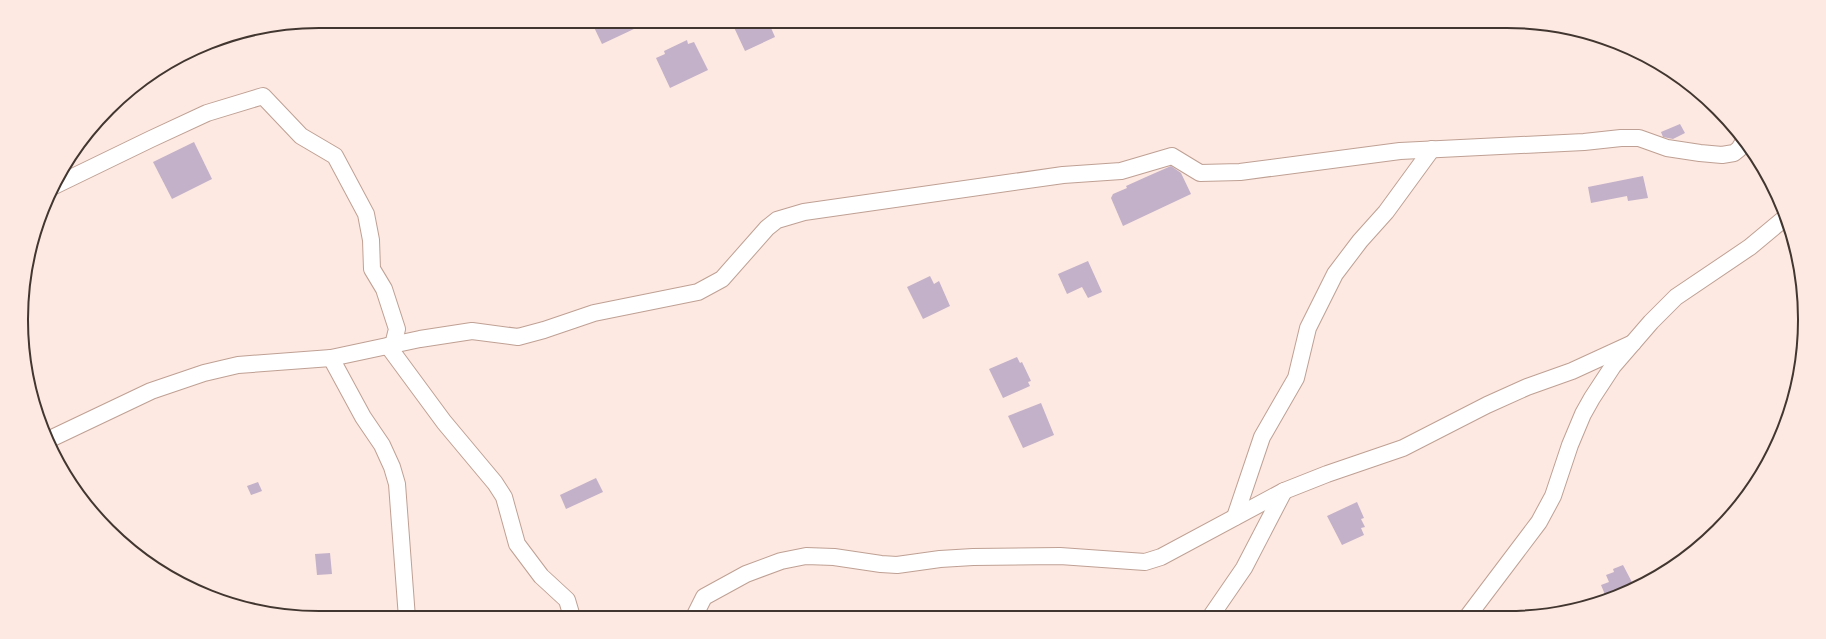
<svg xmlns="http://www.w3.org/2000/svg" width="1826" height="639" viewBox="0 0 1826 639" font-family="'PT Sans',sans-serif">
  <rect width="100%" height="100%" fill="#fde9e1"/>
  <!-- building -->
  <g fill="#c3b0c9">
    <polygon points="591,21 651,21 602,44"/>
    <polygon points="731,21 768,21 775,37 745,51"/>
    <polygon points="687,40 688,44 694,42 708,70 670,88 656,58 665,54 664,51"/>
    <polygon points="1680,124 1685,133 1673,139 1663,137 1661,132"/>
    <polygon points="194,142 212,179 172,199 153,162"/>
    <polygon points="1171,166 1181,173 1191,194 1123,226 1111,198 1113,194 1127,188 1126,186 1146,177"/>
    <polygon points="1643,176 1648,198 1628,201 1627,196 1591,203 1588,187"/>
    <polygon points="1088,261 1102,292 1088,298 1082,287 1067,294 1058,274"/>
    <polygon points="930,276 934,284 939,281 950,306 923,319 907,287"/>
    <polygon points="1017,357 1020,363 1022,362 1031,381 1028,382 1030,386 1003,398 989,369"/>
    <polygon points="1041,403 1054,435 1023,448 1008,416"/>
    <polygon points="596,478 603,492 566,509 560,495"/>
    <polygon points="258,482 262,491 251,495 247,486"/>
    <polygon points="1357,502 1364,518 1361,519 1365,527 1361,528 1364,535 1342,545 1327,516"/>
    <polygon points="330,553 332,574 317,575 315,554"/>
    <polygon points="1623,565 1635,588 1606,597 1601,585 1609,582 1606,575 1614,572 1613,569"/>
  </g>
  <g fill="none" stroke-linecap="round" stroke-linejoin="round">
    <defs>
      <polyline id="lane" points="1195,22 1198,21"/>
      <g id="street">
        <polyline points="52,187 151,139 207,113 263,96 301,136 335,156 366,214 371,240 372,269 384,289 397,329 393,345"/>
        <polyline points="388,346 444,422 495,483 504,497 517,544 541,576 567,600 572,617"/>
        <polyline points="331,358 363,417 382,445 392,467 397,484 407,618"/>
        <polyline points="50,439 151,391 204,373 238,365 331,358 420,339 472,331 518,337 544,330 594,313 698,292 722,279 767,228 777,220 804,212 1063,175 1121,171 1172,156 1200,173 1240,172 1400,151 1584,142 1621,138 1639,138 1667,148 1700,153 1722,155 1734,153 1739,149 1744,141"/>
        <polyline points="1235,517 1262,437 1296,378 1308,328 1335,274 1360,241 1386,212 1432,149"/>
        <polyline points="1211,616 1244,568 1284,491"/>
        <polyline points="1468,616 1539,522 1553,496 1570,445 1583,414 1592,398 1613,366 1651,322 1676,297 1750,247 1786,217"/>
        <polyline points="694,617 704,597 746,574 781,561 806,556 834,557 881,564 897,565 940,559 973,557 1060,556 1145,562 1161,557 1284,491 1327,474 1403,448 1487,405 1527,387 1572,371 1633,343"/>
      </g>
    </defs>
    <!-- lane casing -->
    <use href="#lane" stroke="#bfa094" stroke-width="10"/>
    <!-- street casing -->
    <use href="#street" stroke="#bfa094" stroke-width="18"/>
    <!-- lane -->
    <use href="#lane" stroke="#fff" stroke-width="8"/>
    <!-- street -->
    <use href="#street" stroke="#fff" stroke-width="16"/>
  </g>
  <!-- crop -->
  <path d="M0 0H1826V639H0ZM319 28H1507A291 291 0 0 1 1798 319V320A291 291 0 0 1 1507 611H319A291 291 0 0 1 28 320V319A291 291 0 0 1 319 28Z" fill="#fde9e1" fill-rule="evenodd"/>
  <path fill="none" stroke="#423630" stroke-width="2" d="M319 28H1507A291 291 0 0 1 1798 319V320A291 291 0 0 1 1507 611H319A291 291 0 0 1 28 320V319A291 291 0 0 1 319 28Z"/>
</svg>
